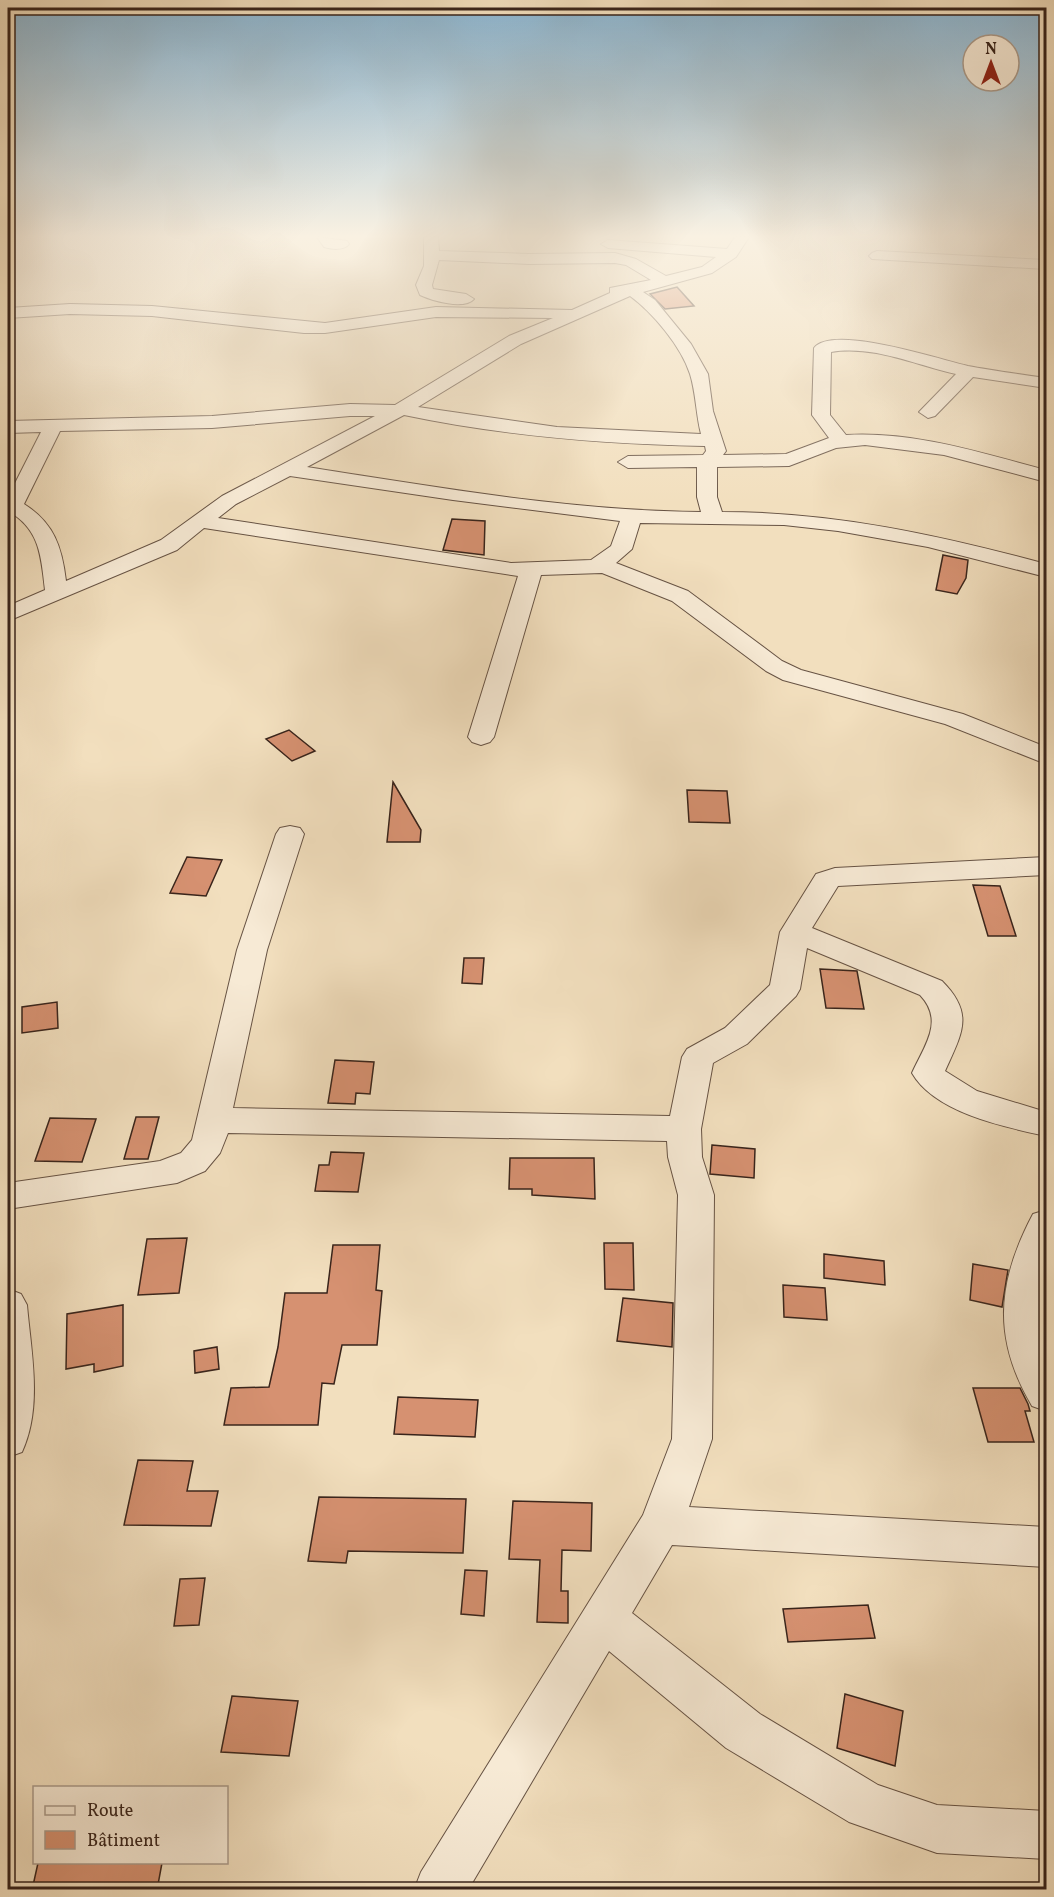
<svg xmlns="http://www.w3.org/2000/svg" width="1054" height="1897" viewBox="0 0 1054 1897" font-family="Vollkorn,serif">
  <rect width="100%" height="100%" fill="#f2dfbe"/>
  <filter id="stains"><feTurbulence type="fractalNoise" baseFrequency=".00333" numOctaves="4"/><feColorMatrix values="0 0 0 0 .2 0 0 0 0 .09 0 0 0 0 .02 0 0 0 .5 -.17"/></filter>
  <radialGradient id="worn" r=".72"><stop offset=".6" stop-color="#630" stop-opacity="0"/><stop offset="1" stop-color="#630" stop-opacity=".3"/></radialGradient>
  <!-- building -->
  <g fill="#d69171" stroke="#39241b" stroke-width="1.5">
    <polygon points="677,287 694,306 665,309 650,294"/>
    <polygon points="452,519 485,521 484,555 443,550"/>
    <polygon points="943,555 968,560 966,578 957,594 936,590"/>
    <polygon points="289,730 315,751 292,761 266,739"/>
    <polygon points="393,782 421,830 420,842 387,842"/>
    <polygon points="687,790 727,791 730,823 689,822"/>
    <polygon points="187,857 222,860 206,896 170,893"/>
    <polygon points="973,885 1000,886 1016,936 988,936"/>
    <polygon points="464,958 484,958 482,984 462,983"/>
    <polygon points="820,969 857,971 864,1009 826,1008"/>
    <polygon points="57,1002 58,1028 22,1033 22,1007"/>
    <polygon points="335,1060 374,1062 370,1094 356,1093 355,1104 328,1103"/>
    <polygon points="136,1117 159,1117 148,1159 124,1159"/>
    <polygon points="50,1118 96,1119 82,1162 35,1161"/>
    <polygon points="712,1145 755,1149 754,1178 710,1174"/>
    <polygon points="331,1152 364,1153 358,1192 315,1191 319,1165 329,1165"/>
    <polygon points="510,1158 594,1158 595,1199 532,1195 532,1189 509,1189"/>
    <polygon points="187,1238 179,1293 138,1295 147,1239"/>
    <polygon points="604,1243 633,1243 634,1290 605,1289"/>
    <polygon points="333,1245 380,1245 376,1290 382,1291 377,1345 342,1345 334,1384 322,1383 318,1425 224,1425 231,1388 269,1387 278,1347 285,1293 327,1293"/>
    <polygon points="824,1254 884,1261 885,1285 824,1278"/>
    <polygon points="973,1264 1008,1270 1002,1307 970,1300"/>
    <polygon points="783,1285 825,1288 827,1320 784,1317"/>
    <polygon points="623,1298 673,1303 672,1347 617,1341"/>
    <polygon points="123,1305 123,1366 94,1372 94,1364 66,1369 67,1314"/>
    <polygon points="217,1347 219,1369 195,1373 194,1351"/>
    <polygon points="973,1388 1020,1388 1028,1404 1030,1411 1025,1411 1034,1442 988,1442"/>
    <polygon points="398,1397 478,1400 475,1437 394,1434"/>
    <polygon points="138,1460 193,1461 187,1491 218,1491 211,1526 124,1525"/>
    <polygon points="319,1497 466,1499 463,1553 348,1551 346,1563 308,1561"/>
    <polygon points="513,1501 592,1503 591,1551 562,1550 561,1591 568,1591 568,1623 537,1622 540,1560 509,1559"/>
    <polygon points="465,1570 487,1571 484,1616 461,1614"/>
    <polygon points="205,1578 199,1625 174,1626 180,1579"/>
    <polygon points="868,1605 875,1638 788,1642 783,1609"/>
    <polygon points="845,1694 903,1711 895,1766 837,1748"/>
    <polygon points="232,1696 298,1701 289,1756 221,1752"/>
    <polygon points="38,1863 162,1863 157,1890 32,1890"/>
  </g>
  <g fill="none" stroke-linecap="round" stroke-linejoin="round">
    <defs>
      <g id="minor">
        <path d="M317,237L347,241L349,244C344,251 331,249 324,247Z"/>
        <path d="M424,237H438L439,251L529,254L615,253L636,259L666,276L702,267L716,257L608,248L601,244L608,240L727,249L735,237H749L736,257L712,273L643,292L655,300L691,344L708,374L713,411L726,451L723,455L786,454L829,438L812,415L814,348C833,324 941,360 968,366C994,371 1020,374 1046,378V388L973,377L935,416L928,418L919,412L956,374C915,365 874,345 831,352L830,415L846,435C915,431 981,453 1046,470V482L944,455L865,445L836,448L789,466L717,467V497L722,512C833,512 939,535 1046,564V577L928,547L838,531L784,525L640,523L632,549L616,563L688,591L782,661L801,670L963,714L1046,747V764L945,724L783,680L766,671L672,601L602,573L541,575L494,737L490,742L481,745L472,742L468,737L518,576L204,528L177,550L8,621V606L45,590C41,556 40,529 8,511V497L41,432L8,433V421L212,416L350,404L395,405L509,336L553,318L436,317L325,333H304L152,316L70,314L8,318V308L70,304L152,306L325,323L436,307L572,310L610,293V288L651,280L626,265L615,263L529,264L439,260L432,285L433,289L466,294L474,299C464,310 433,301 420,295L416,285L424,266ZM630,296C653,313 681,346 690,374C696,393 696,415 701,434L557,427L418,407L521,344ZM404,415C504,436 604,444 705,446L706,451L703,455L628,456L618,462L628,468L697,467V497L701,512C570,511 437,487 307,467ZM350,416H375L222,496L161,540L66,581C62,547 54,523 24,504L60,431L212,428ZM290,476L453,500L620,521L611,546L591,560L511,563L218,518L236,504Z"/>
        <polygon points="877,251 1046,260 1046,269 872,259 869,256 872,253"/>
        <path d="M290,826L300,828L304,834L267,950L233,1108L670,1116L682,1057L687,1049L725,1028L770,985L780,932L816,874L835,868L1046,857V875L838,886L812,928L942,981C975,1014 962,1033 945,1071L977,1091L1046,1112V1136C1005,1127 935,1113 912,1073C924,1046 945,1021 920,995L807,948L800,989L796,996L747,1044L713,1063L701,1129L702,1157L714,1195L712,1439L689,1507L1046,1527V1567L672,1545L632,1613L760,1714L878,1785L937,1805L1046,1811V1859L937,1853L849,1822L726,1748L609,1651L468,1890H414L421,1872L643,1515L672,1439L678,1195L668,1157L667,1141L228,1133L220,1153L205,1171L177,1183L8,1209V1183L160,1161L181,1153L192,1140L237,950L276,834L280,828Z"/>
        <path d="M1046,1210V1271L1041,1309L1046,1354V1411L1032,1406C992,1338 997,1282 1033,1214Z"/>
        <path d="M8,1289L21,1294L27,1305C31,1352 43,1407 22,1452L8,1457Z"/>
      </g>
    </defs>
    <!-- minor casing -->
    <use href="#minor" stroke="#675344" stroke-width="2"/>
    <!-- minor -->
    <use href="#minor" fill="#f7ead5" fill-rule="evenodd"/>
  </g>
  <!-- sky -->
  <linearGradient id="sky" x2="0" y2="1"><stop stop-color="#8ab7d5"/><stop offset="0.47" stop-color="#f9f1e2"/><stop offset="1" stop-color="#f9f1e2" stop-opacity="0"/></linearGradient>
  <rect width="1054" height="503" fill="url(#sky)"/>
  <!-- margin -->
  <rect width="1054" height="1897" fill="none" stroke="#f2dfbe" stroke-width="30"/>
  <rect x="9" y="9" width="1036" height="1879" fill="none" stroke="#39241b" stroke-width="3"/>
  <rect x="15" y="15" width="1024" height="1867" fill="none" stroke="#39241b" stroke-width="1.5"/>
  <!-- legend -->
  <rect x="33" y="1786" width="195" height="78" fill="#f7ead5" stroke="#ab9b8b" stroke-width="1.5"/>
  <rect x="45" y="1806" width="30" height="9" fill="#f7ead5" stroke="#ab9b8b" stroke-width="1.5"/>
  <text x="87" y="1816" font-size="18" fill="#39241b">Route</text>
  <rect x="45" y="1831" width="30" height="18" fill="#d69171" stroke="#ab9b8b" stroke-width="1.5"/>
  <text x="87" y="1846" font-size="18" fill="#39241b">Bâtiment</text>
  <!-- north arrow -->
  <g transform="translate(991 63)"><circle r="28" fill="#f7ead5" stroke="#ab9b8b" stroke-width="1.5"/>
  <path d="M0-4.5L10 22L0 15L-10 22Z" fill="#8f2418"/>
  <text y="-9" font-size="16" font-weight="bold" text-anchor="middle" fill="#39241b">N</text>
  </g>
  <rect width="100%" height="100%" filter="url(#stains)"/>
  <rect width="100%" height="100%" fill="url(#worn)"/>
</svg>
